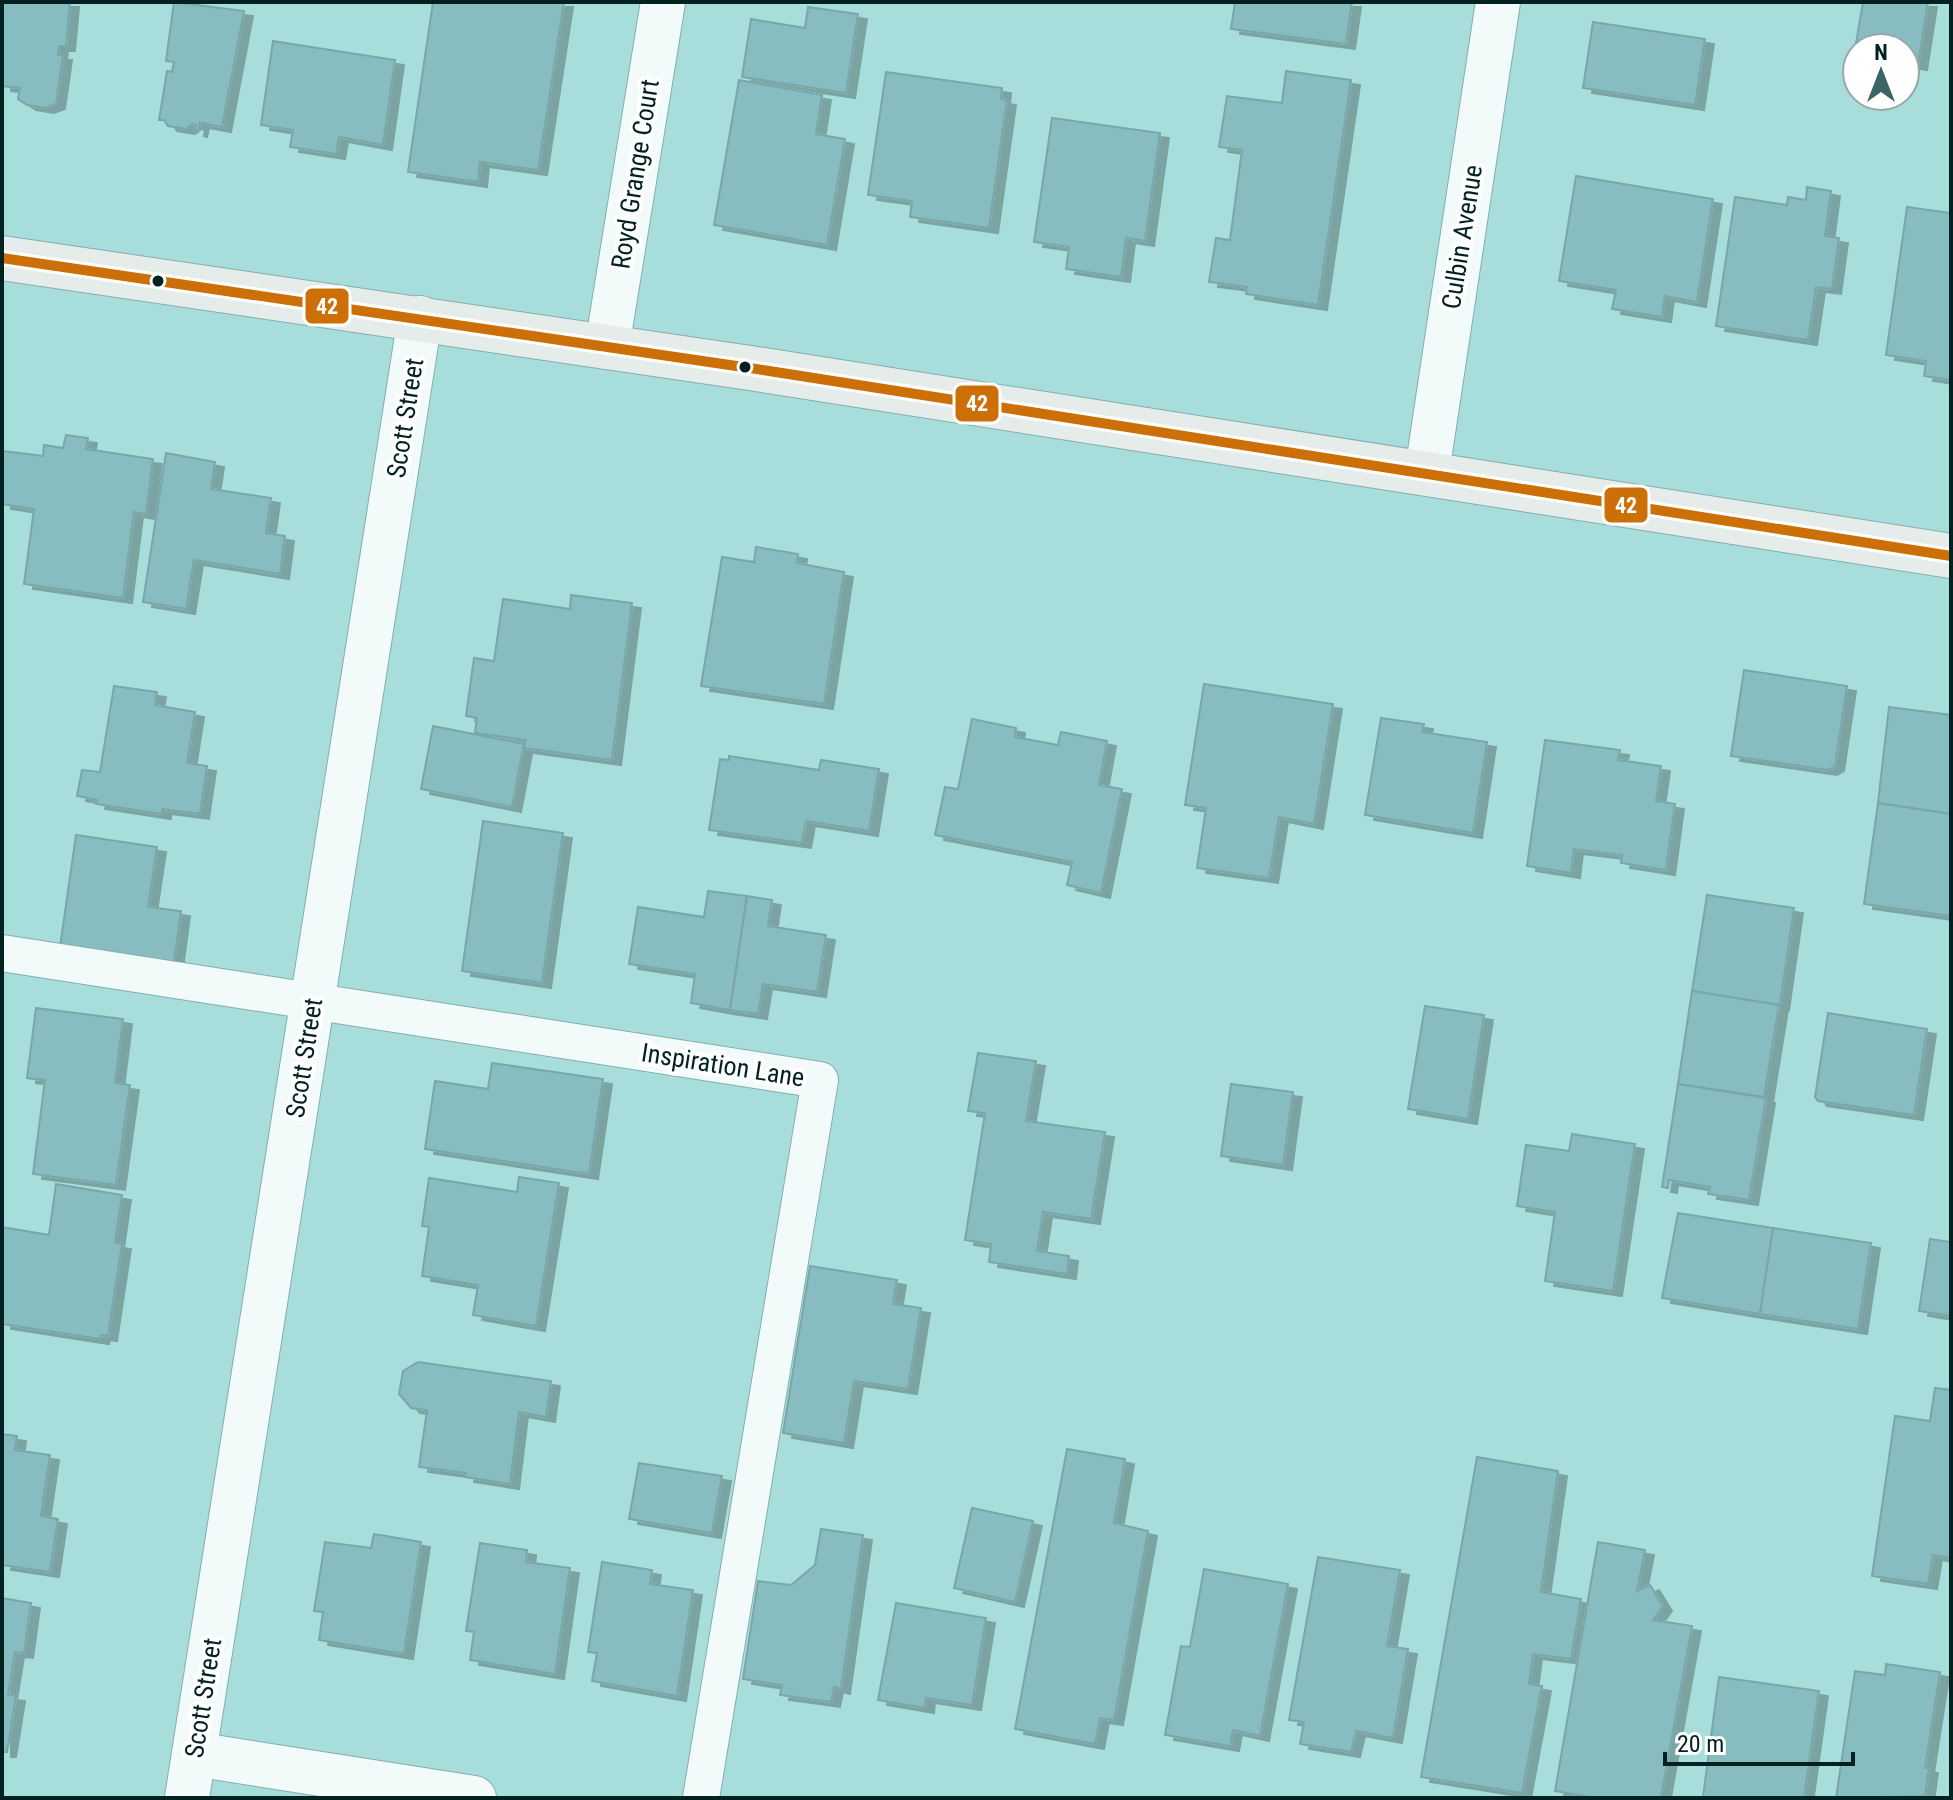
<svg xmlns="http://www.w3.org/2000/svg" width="1953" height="1800" viewBox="0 0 1953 1800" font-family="'Roboto Condensed',sans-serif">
  <defs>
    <filter id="shadow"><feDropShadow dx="9" dy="5" stdDeviation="0" flood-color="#0004"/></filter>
  </defs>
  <rect width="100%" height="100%" fill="#a7dedb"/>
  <!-- building -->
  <g fill="#87bcc0" stroke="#79a6a8" stroke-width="2" filter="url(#shadow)">
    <polygon points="2,2 70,2 66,46 59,46 58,55 63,55 56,104 45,108 27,105 18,99 20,88 2,86"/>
    <polygon points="174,2 244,11 222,127 200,123 198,132 195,131 196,125 192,124 186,129 168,126 164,120 159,120 167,71 172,72 174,62 166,61"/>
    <polygon points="433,2 564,2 538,170 480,162 478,182 408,172"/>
    <polygon points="1235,2 1352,2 1346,44 1231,29"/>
    <polygon points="1863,2 1928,2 1918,65 1905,63 1905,48 1857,48 1857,55 1854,55"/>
    <polygon points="808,7 858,14 846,93 742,77 751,19 805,28"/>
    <polygon points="1593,22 1705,39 1695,105 1583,88"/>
    <polygon points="273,41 395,60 383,145 339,137 336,154 290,147 293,130 261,125"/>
    <polygon points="1286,71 1351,80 1318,305 1246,294 1247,287 1209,282 1216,238 1230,240 1242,150 1219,147 1227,96 1282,103"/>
    <polygon points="886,72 1002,88 1001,99 1007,100 989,228 910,217 912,201 868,195"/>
    <polygon points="739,80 822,95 816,134 845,139 827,245 714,225"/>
    <polygon points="1052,118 1160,133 1145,241 1126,238 1121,277 1066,269 1069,247 1034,242"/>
    <polygon points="1576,176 1713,199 1697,302 1665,296 1662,317 1612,309 1616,290 1559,281"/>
    <polygon points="1807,187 1831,191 1825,236 1839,238 1832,289 1816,287 1808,340 1716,326 1735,197 1787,205 1788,197 1806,200"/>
    <polygon points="1907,207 1951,213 1951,380 1924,376 1926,361 1886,355"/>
    <polygon points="66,435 88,438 86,449 153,459 146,514 134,512 123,598 24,584 34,509 2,504 2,451 43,456 44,445 63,448"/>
    <polygon points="166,453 215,462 211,489 271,498 266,533 285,536 280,574 194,560 186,609 143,602"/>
    <polygon points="756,547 798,554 797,563 844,572 824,704 701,686 722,557 754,562"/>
    <polygon points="571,595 632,603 612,760 524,748 526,740 475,733 477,718 466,716 474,658 494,661 503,599 570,609"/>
    <polygon points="1744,670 1847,686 1835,766 1828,770 1731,756"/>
    <polygon points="1204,684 1333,704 1314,824 1279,817 1269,878 1197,868 1206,808 1185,805"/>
    <polygon points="114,686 157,692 155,705 195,712 187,763 207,766 200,814 162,809 162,814 96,804 97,800 77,796 82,770 100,772"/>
    <polygon points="1889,707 1951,715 1951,814 1878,803"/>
    <polygon points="1381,718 1424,724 1422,732 1487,742 1473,833 1365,815"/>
    <polygon points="972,719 1016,728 1015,737 1058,745 1061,732 1107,741 1099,785 1122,789 1101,893 1067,885 1072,862 935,835 945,787 958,789"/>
    <polygon points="433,726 524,744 512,807 421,789"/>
    <polygon points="1545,740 1620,750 1618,760 1661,766 1656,801 1675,804 1666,870 1621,863 1622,855 1574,849 1571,873 1527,866"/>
    <polygon points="729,756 819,770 821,760 879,769 869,831 806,821 802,843 709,830 720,759 729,760"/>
    <polygon points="1878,803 1951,814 1951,916 1864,904"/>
    <polygon points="483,821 563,833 542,983 462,971"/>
    <polygon points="76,835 157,847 148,907 181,911 174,963 60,947"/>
    <polygon points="708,891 747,896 730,1010 691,1003 695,974 629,964 638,907 704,917"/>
    <polygon points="1707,895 1794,908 1780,1005 1692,991"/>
    <polygon points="747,896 772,900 768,926 826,935 817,992 763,984 758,1014 730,1010"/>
    <polygon points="1692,991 1779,1005 1764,1097 1678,1084"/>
    <polygon points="1425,1006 1484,1015 1468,1119 1408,1109"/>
    <polygon points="36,1008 123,1019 115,1083 130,1085 116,1185 33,1174 45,1080 27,1078"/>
    <polygon points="1828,1013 1927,1029 1914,1115 1818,1101 1815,1097"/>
    <polygon points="978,1053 1036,1061 1026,1121 1105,1132 1091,1219 1043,1212 1037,1251 1069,1256 1067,1274 989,1262 991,1244 965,1240 985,1113 968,1111"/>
    <polygon points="492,1063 603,1079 589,1174 425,1149 435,1081 488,1089"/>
    <polygon points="1231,1084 1293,1092 1283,1165 1221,1156"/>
    <polygon points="1678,1084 1766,1098 1749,1200 1708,1194 1710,1187 1669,1180 1668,1188 1662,1187"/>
    <polygon points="1572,1134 1635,1144 1613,1291 1545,1281 1555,1212 1517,1206 1526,1145 1569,1151"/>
    <polygon points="519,1177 559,1183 536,1326 473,1315 478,1285 422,1276 429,1227 422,1226 429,1178 517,1192"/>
    <polygon points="56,1184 122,1195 115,1243 122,1244 108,1336 101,1335 100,1339 2,1324 2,1227 49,1235"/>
    <polygon points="1678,1213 1773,1228 1760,1314 1662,1298"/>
    <polygon points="1773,1228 1871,1243 1858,1329 1760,1314"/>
    <polygon points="1930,1239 1951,1242 1951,1316 1919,1311"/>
    <polygon points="810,1266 897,1280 893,1304 921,1308 908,1389 854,1381 844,1443 783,1433"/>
    <polygon points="418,1362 551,1381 546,1417 519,1412 510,1484 465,1477 466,1473 419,1467 427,1410 411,1408 399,1394 403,1371"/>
    <polygon points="1935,1388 1951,1390 1951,1558 1933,1555 1928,1584 1872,1576 1895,1416 1930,1421"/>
    <polygon points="2,1434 17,1436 15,1450 50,1455 41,1516 58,1519 50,1572 2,1565"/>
    <polygon points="1067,1449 1125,1459 1114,1523 1148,1531 1114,1720 1100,1718 1095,1744 1015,1729"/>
    <polygon points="1477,1457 1558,1471 1541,1592 1581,1599 1571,1659 1533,1654 1529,1684 1542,1686 1522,1793 1421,1777"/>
    <polygon points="639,1463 722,1476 712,1533 629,1519"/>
    <polygon points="972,1508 1033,1521 1015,1602 954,1588"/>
    <polygon points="821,1529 863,1535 841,1689 834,1687 831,1702 780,1695 782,1685 743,1679 758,1581 791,1585 815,1565"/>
    <polygon points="374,1534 421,1542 404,1654 319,1640 323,1612 314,1611 325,1542 371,1548"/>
    <polygon points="1598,1542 1645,1550 1637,1591 1650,1585 1663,1606 1653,1620 1692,1626 1661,1798 1596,1798 1555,1791"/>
    <polygon points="480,1543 527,1550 526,1562 570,1568 555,1674 470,1660 474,1632 466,1631"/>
    <polygon points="1318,1557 1400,1570 1387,1646 1408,1649 1393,1738 1356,1731 1351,1752 1300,1744 1304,1722 1289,1720"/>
    <polygon points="602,1562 652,1570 650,1584 693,1590 677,1696 592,1681 597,1653 588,1652"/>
    <polygon points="1204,1569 1288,1584 1260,1736 1233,1730 1230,1746 1165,1735 1181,1646 1190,1647"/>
    <polygon points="2,1598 31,1603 24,1653 15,1652 8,1695 16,1696 7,1752 2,1752"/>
    <polygon points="896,1603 986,1618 972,1705 926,1698 925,1708 878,1700"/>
    <polygon points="1886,1664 1940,1672 1925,1768 1929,1768 1925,1796 1836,1798 1855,1671 1885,1675"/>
    <polygon points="1719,1677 1819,1691 1804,1798 1703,1797"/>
  </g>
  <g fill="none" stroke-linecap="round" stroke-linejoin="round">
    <defs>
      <polyline id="lane" points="2,953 820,1080 701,1798"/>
      <g id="street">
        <polyline points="607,347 663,2"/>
        <polyline points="1427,472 1498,2"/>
        <polyline points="194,1754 474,1798"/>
        <polyline points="187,1798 420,318"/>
      </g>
      <polyline id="secondary" points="2,258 750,368 1951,556"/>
    </defs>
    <!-- lane casing -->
    <use href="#lane" stroke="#83afad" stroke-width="38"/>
    <!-- street casing -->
    <use href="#street" stroke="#83afad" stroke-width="46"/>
    <!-- secondary casing -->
    <use href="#secondary" stroke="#83afad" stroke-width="46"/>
    <!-- lane -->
    <use href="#lane" stroke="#f2fafa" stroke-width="36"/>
    <!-- street -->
    <use href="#street" stroke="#f2fafa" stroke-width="44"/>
    <!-- secondary -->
    <use href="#secondary" stroke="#e6ece9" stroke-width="44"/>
    <defs>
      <polyline id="bus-1" points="2,258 750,368 1951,556"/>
    </defs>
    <!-- bus-1 casing -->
    <use href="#bus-1" stroke="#fff" stroke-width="16"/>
    <!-- bus-1 -->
    <use href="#bus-1" stroke="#cc6f07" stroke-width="10"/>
  </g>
  <!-- markers -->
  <g fill="#012221" stroke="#fff" stroke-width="3">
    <circle cx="158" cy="281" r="7"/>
    <circle cx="745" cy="367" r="7"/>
  </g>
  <g text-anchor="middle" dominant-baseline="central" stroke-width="8" stroke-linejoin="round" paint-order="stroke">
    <!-- street labels -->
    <g font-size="26" fill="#012221" stroke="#fff">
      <text transform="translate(635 174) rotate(-81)">Royd Grange Court</text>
      <text transform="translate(1462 237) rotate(-81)">Culbin Avenue</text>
      <text transform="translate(405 418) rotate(-81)">Scott Street</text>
      <text transform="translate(304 1058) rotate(-81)">Scott Street</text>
      <text transform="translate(723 1065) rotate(9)">Inspiration Lane</text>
      <text transform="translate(203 1698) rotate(-81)">Scott Street</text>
    </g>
  </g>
  <g stroke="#fff" stroke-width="3">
    <rect x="304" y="287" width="46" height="38" rx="8" fill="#cc6f07"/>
    <rect x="954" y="384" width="46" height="39" rx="8" fill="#cc6f07"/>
    <rect x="1603" y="486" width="46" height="38" rx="8" fill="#cc6f07"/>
  </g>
  <g font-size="22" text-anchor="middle" font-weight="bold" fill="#fff">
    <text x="327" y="314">42</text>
    <text x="977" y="411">42</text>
    <text x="1626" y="513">42</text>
  </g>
  <!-- border -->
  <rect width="1953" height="1800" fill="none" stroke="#012221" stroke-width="8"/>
  <!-- north arrow -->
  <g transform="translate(1881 72)"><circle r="38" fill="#ffffff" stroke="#99a7a6" stroke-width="2"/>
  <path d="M0-6L14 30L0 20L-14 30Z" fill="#3b6462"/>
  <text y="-12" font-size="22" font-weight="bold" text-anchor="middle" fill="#012221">N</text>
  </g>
  <!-- scale -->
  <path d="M1665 1752v12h188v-12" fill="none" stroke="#012221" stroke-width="4"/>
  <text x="1677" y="1752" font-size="24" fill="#012221" stroke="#ffffff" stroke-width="6" paint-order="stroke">20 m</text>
</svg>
